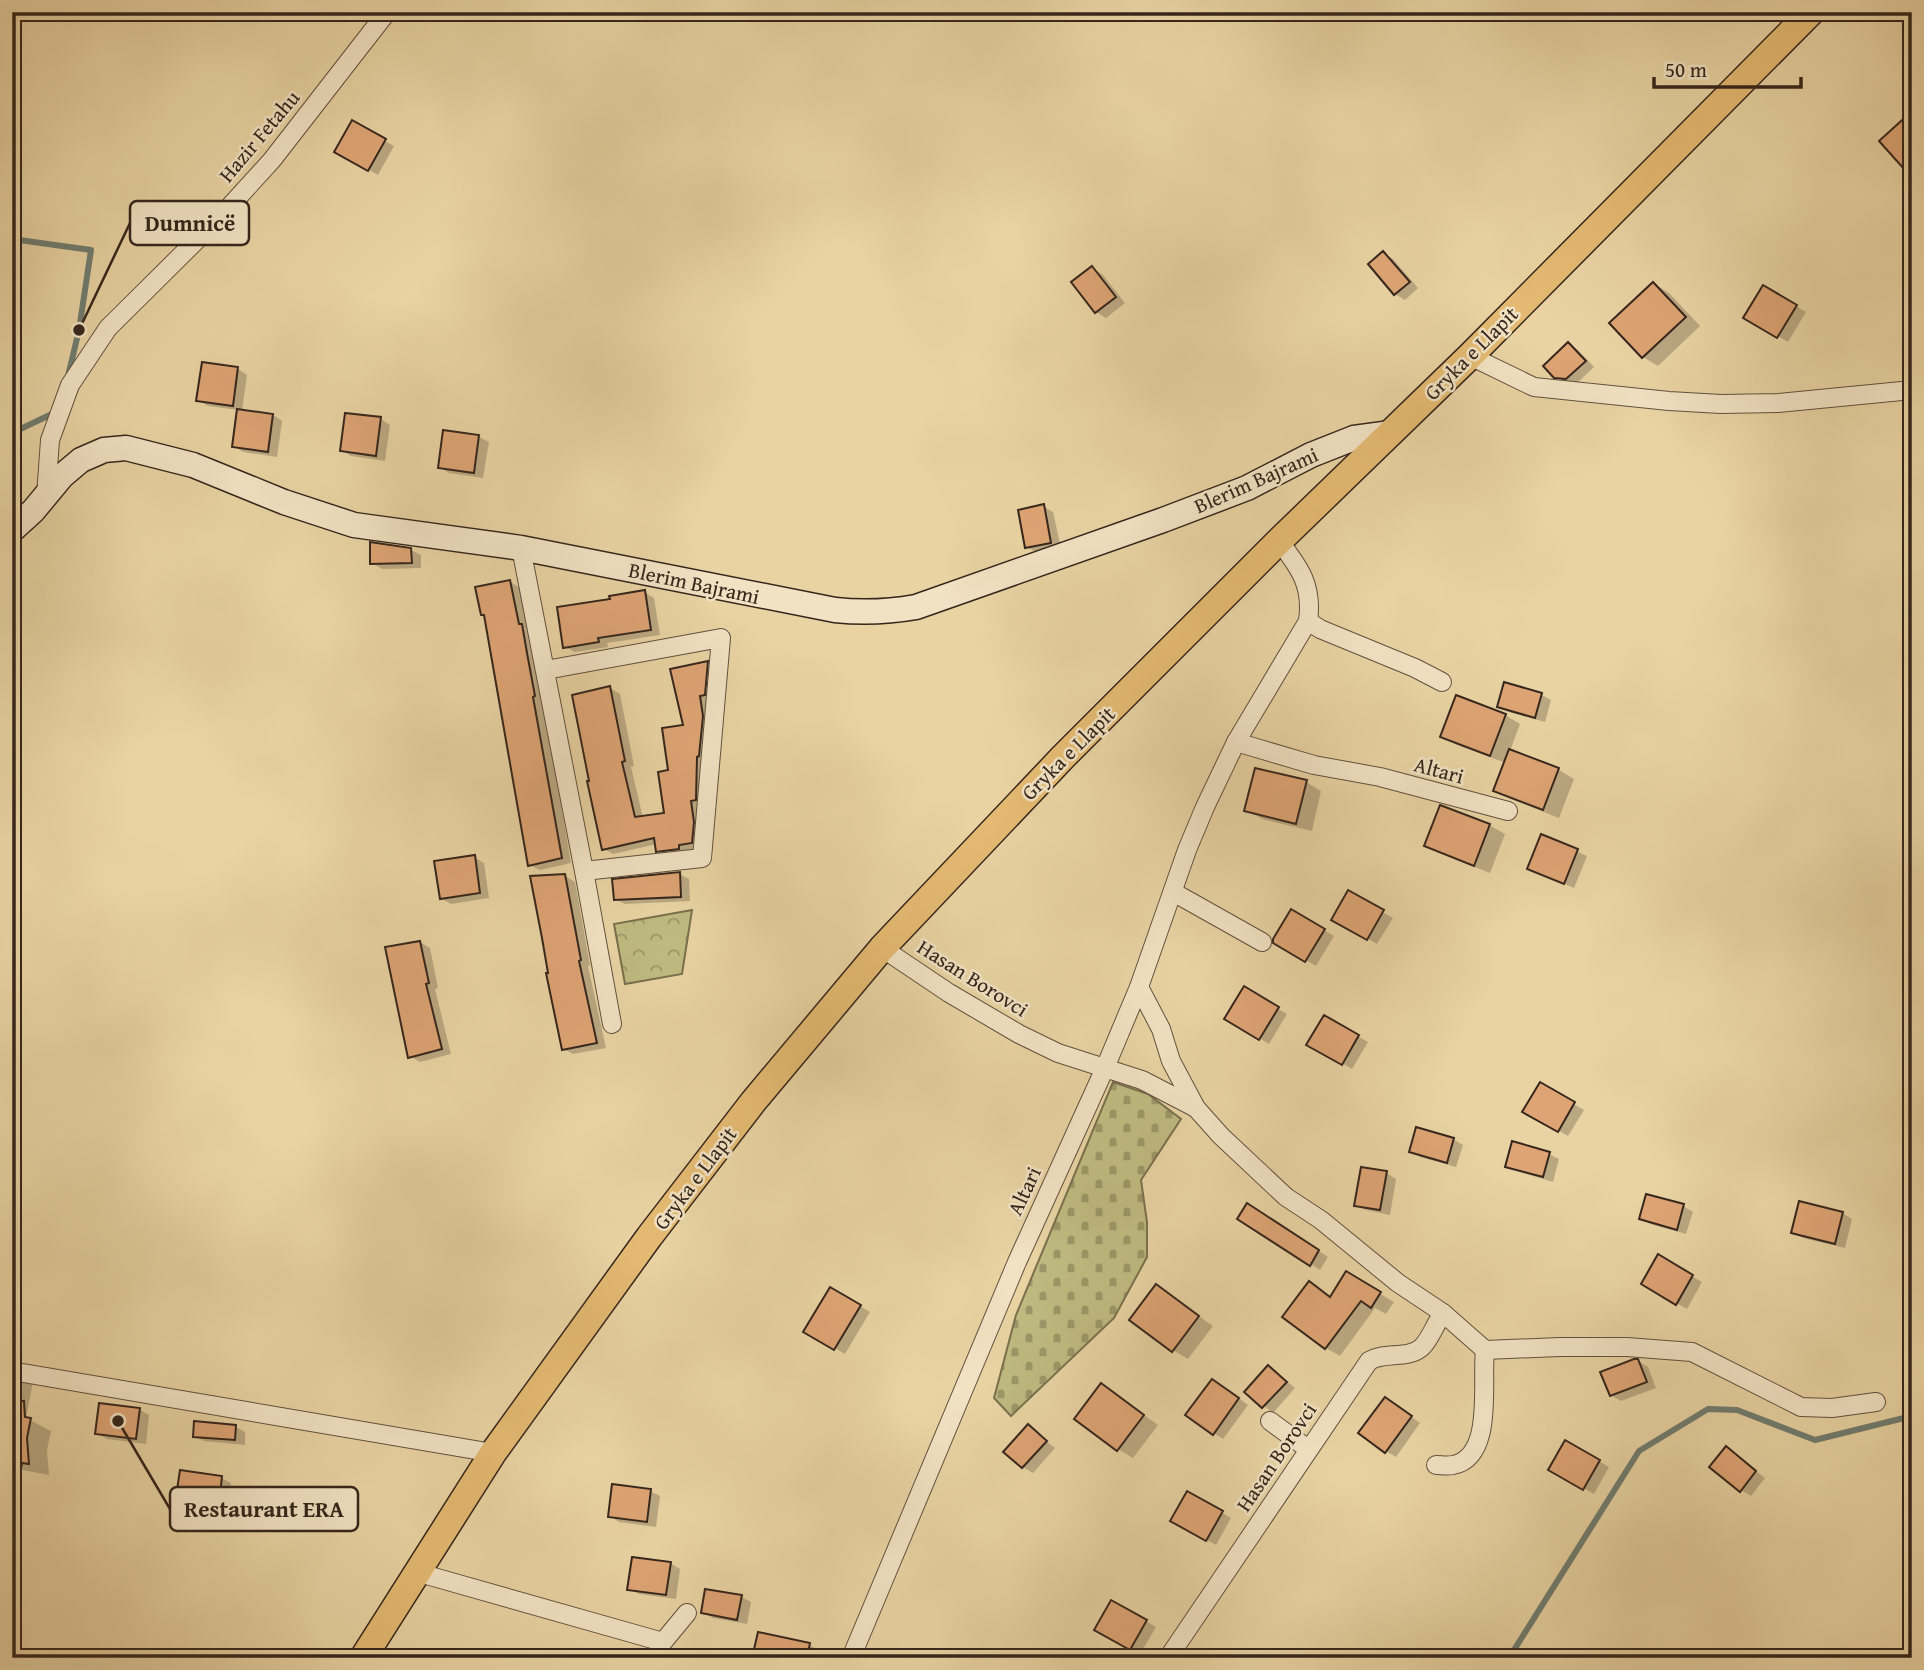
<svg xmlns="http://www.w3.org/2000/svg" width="1924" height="1670" viewBox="0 0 1924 1670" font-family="'Gentium Book Plus',serif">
  <defs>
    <pattern id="forest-crowns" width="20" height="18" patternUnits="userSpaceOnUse" patternTransform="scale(1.75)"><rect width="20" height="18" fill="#beba80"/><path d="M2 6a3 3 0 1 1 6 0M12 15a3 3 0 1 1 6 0" fill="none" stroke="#9b9768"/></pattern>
    <pattern id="cemetery-stones" width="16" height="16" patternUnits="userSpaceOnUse" patternTransform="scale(1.75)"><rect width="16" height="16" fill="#beba80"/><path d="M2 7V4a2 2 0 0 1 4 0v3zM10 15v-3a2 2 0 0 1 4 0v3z" fill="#9b9768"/></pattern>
  </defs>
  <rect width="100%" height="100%" fill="#e9d3a3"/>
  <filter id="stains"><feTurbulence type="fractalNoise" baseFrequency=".00286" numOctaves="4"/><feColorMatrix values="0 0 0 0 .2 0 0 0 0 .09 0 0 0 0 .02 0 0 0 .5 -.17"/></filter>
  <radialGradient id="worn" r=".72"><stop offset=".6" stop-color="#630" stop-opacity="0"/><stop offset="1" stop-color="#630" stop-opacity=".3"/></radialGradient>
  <!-- forest -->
  <polygon fill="url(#forest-crowns)" stroke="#7a704e" stroke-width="2" points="692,910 682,974 625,984 614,924"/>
  <!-- cemetery -->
  <polygon fill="url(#cemetery-stones)" stroke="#7a704e" stroke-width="2" points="1113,1082 1148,1094 1181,1119 1141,1180 1147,1222 1147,1257 1114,1318 1011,1416 994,1398 1016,1315"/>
  <!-- shadow -->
  <g fill="#0003">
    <polygon points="1637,12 1656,12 1648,19"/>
    <polygon points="352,123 394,146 378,175 336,151"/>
    <polygon points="1383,253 1393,259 1418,288 1405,300 1395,294"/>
    <polygon points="1092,268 1102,274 1125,303 1106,318 1096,312"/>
    <polygon points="1654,284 1669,293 1700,326 1658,366 1643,357"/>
    <polygon points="1764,287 1806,312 1788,342 1746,317"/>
    <polygon points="1568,345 1578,350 1594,367 1577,383 1566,382 1555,376"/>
    <polygon points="238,369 247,375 242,411 273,415 282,421 277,457 243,452 234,446 239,410 208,406 198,400"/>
    <polygon points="381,419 390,425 385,461 351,456 341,450"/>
    <polygon points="445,432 479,437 489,442 483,478 449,473 440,467"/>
    <polygon points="1043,506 1053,512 1061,548 1037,553 1027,547"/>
    <polygon points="411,550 421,555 421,568 382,569 372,563"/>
    <polygon points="509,581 519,587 528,629 531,631 571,863 540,870 530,865 486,616 482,614"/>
    <polygon points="644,592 654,598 660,635 607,643 608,647 575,652 565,647 612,601"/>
    <polygon points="707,662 717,668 701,848 688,850 688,854 667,856 658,851 657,844 613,854 603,848 610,688 620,694 634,766 631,767 643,818 666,815 670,772"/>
    <polygon points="1506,684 1542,695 1551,700 1545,722 1509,712 1499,707"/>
    <polygon points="1505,715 1520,724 1510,751 1559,770 1574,779 1559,818 1511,799 1495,790 1506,763 1457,745 1442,736"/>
    <polygon points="1306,782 1321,791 1312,831 1262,819 1246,810"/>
    <polygon points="1489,825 1505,834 1490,873 1442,854 1426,846"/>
    <polygon points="1542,836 1587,856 1574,888 1529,868"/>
    <polygon points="474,857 484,863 489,898 451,904 441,898"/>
    <polygon points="679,874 689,879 690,901 625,904 615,899"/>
    <polygon points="565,876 575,882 590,965 588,966 606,1048 573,1054 564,1049"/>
    <polygon points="1349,893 1393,918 1377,944 1334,919"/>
    <polygon points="1292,911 1334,936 1316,966 1275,942"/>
    <polygon points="420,942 430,948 438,988 435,989 451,1054 420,1062 410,1056"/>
    <polygon points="1245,989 1287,1014 1269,1044 1227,1019"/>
    <polygon points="1324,1017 1368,1042 1352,1069 1309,1044"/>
    <polygon points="1540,1085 1584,1110 1568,1136 1525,1111"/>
    <polygon points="1453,1139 1463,1145 1456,1167 1420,1157 1411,1151"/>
    <polygon points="1549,1154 1559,1159 1553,1182 1517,1171 1507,1166"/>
    <polygon points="1386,1173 1396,1179 1390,1215 1366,1210 1356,1205"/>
    <polygon points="1683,1206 1693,1212 1686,1234 1650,1224 1641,1218"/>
    <polygon points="1257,1211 1328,1257 1320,1270 1311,1264"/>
    <polygon points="1842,1213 1852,1219 1845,1248 1803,1238 1793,1233"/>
    <polygon points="1659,1257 1702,1282 1687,1309 1643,1284"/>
    <polygon points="1347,1274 1394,1302 1386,1314 1375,1308 1340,1356 1326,1348 1310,1284 1332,1298"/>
    <polygon points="1156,1286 1213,1326 1188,1359 1173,1350"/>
    <polygon points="831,1289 870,1312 845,1354 806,1331"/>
    <polygon points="1638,1361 1648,1367 1656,1388 1621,1401 1611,1395"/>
    <polygon points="1269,1367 1295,1388 1273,1413 1246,1392"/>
    <polygon points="12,1370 33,1382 26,1418 51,1431 47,1450 49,1475 12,1468"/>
    <polygon points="1102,1385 1158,1425 1133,1458 1118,1449"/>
    <polygon points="1222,1386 1248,1405 1223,1439 1214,1433"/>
    <polygon points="1395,1405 1420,1423 1396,1457 1386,1451"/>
    <polygon points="140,1410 149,1415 146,1444 107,1439 97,1433"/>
    <polygon points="236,1427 245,1432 245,1445 204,1441 194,1436"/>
    <polygon points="1028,1427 1055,1448 1033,1473 1023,1467"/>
    <polygon points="1566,1442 1609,1467 1594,1494 1550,1469"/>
    <polygon points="1726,1448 1765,1478 1751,1496 1741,1490"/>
    <polygon points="221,1478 231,1483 229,1500 189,1495 179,1489"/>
    <polygon points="650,1491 660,1496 656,1527 619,1522 610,1516"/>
    <polygon points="1188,1493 1231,1518 1216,1545 1172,1520"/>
    <polygon points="670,1563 680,1569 676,1599 639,1594 629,1589"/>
    <polygon points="741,1597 751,1602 747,1624 713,1618 703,1612"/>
    <polygon points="1112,1602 1156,1627 1140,1654 1097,1629"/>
    <polygon points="809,1645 824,1653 823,1658 754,1658"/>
  </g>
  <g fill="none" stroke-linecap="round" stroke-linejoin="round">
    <!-- stream -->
    <g stroke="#707d70" stroke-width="6">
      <polyline points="12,239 91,250 79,330 68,376"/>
      <polyline points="12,433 56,412"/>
      <polyline points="1509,1658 1639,1451 1708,1409 1737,1410 1815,1440 1912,1416"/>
    </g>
  </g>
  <!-- building -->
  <g fill="#dea474" stroke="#35261c" stroke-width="2">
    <polygon points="1912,111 1912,178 1879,141"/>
    <polygon points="352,120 386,139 368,171 334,152"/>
    <polygon points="1383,251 1410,282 1394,295 1368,264"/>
    <polygon points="1092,266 1116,297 1095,313 1071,282"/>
    <polygon points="1653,282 1686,317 1642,358 1609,323"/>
    <polygon points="1763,285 1797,305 1777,338 1743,318"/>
    <polygon points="1568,342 1586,361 1566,379 1554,378 1543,366"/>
    <polygon points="202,362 238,367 233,406 196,401"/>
    <polygon points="237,409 273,414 268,452 232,447"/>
    <polygon points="345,413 381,417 376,456 340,451"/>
    <polygon points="443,430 479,435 474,473 438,468"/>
    <polygon points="1044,504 1051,543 1025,548 1018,510"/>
    <polygon points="370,542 411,548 412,563 370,564"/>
    <polygon points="510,580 519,624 522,624 527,653 535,696 533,697 562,858 528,866 484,615 481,615 475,587"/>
    <polygon points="645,590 651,630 598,638 599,642 563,648 557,607 610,599 609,596"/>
    <polygon points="708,661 705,695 700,696 703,716 699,756 697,757 696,800 691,801 694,822 692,843 679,845 679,849 656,852 654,838 602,850 587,781 589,781 572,695 610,686 625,761 622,762 635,817 664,813 658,772 668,770 662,728 683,725 670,669"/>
    <polygon points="1504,682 1542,693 1535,718 1497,707"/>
    <polygon points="1456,695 1506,714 1490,756 1440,737"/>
    <polygon points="1509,749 1559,768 1543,810 1493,791"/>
    <polygon points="1255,768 1307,780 1296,824 1244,811"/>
    <polygon points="1440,805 1490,824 1474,866 1424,846"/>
    <polygon points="1541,834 1578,849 1564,884 1527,869"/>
    <polygon points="475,855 480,893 440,899 434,861"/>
    <polygon points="680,872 681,897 614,900 612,879"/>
    <polygon points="565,874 581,960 579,961 597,1043 562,1050 546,973 548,973 542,938 530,876"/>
    <polygon points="1348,890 1384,910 1367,940 1331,920"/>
    <polygon points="1291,909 1325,929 1305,962 1273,943 1273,939"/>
    <polygon points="420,941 429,983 426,984 442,1049 408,1058 385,947"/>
    <polygon points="1244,986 1279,1007 1259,1040 1224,1019"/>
    <polygon points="1324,1015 1359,1035 1342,1065 1306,1045"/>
    <polygon points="1540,1082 1575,1102 1558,1132 1522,1112"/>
    <polygon points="1416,1127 1454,1138 1447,1163 1409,1152"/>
    <polygon points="1512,1141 1550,1152 1543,1177 1505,1167"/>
    <polygon points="1361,1167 1387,1171 1380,1210 1354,1206"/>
    <polygon points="1646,1194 1684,1204 1677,1230 1639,1219"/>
    <polygon points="1799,1201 1843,1212 1835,1244 1791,1233"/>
    <polygon points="1247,1203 1319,1250 1310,1266 1237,1219"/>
    <polygon points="1658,1254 1693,1275 1676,1305 1641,1284"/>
    <polygon points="1346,1271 1381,1292 1371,1308 1361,1301 1325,1349 1282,1317 1309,1281 1330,1297"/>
    <polygon points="1156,1284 1199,1316 1172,1352 1129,1320"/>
    <polygon points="830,1287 861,1305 834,1350 803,1332"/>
    <polygon points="1634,1359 1638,1359 1647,1382 1610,1396 1600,1372"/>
    <polygon points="1268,1365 1287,1382 1262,1408 1244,1392"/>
    <polygon points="1212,1379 1239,1398 1213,1435 1185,1415"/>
    <polygon points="1101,1383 1144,1415 1117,1451 1074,1419"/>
    <polygon points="1385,1397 1412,1416 1385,1453 1358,1433"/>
    <polygon points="12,1401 24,1401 25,1417 31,1418 27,1438 29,1464 22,1463 20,1474 12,1473"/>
    <polygon points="99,1403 140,1408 136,1439 95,1434"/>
    <polygon points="194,1421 236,1425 235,1440 193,1437"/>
    <polygon points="1028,1424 1047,1441 1022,1468 1003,1452"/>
    <polygon points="1565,1440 1600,1460 1583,1490 1548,1470"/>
    <polygon points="1726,1446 1756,1471 1740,1492 1709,1467"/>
    <polygon points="180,1470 222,1476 220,1496 177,1490"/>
    <polygon points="612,1484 651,1489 647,1522 608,1517"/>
    <polygon points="1187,1491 1223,1511 1206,1541 1170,1521"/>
    <polygon points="632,1557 671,1562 666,1595 627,1590"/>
    <polygon points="705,1589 742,1595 737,1620 701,1613"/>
    <polygon points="1111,1600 1147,1620 1130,1650 1094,1630"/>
    <polygon points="758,1632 810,1643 807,1658 752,1658"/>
  </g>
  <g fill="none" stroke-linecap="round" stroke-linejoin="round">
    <defs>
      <g id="street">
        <polyline points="1470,356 1534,387 1669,401 1721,404 1778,403 1912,390"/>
        <polyline points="46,496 50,440 70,385 108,328 221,216 272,160 387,12"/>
        <polyline points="521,548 584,871 612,1024"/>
        <polyline points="1308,621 1320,629 1415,668 1442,682"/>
        <polyline points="546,670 721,638 702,858 584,871"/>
        <polyline points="1236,742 1314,765 1380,777 1508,811"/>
        <polyline points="1173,892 1262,942"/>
        <polyline points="882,948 949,993 1019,1034 1058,1053 1142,1080 1196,1108"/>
        <polyline points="1139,987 1161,1029 1171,1061 1196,1108 1221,1136 1286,1197 1321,1220 1398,1283 1443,1313 1485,1350 1560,1347 1627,1347 1692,1352 1801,1407 1832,1408 1876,1402"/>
        <polyline points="23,1373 493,1453"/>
        <polyline points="1270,1421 1308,1449"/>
        <path d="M1436,1465C1441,1465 1447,1466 1453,1465C1495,1457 1481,1380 1485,1350"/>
        <polyline points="416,1572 663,1642 687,1613"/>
        <path d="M851,1658L1017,1262L1105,1068L1139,987L1187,850L1205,807L1236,742L1308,621C1313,586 1300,568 1279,541"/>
        <path d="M1168,1658L1369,1361C1385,1351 1408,1360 1422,1347C1431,1338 1435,1324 1443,1313"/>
      </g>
      <path id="secondary" d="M12,530L33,511L62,476L81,460L104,450L126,448L193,465L284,502L354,525L521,548L835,610C863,613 888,612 916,607L1163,520L1247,488L1311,455L1354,438L1391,433"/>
      <polyline id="primary" points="363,1658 493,1453 649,1237 753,1102 882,948 1063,757 1279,541 1470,356 1811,12"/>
    </defs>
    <!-- street casing -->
    <use href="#street" stroke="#62513e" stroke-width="20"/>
    <!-- secondary casing -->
    <use href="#secondary" stroke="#35261c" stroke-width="27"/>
    <!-- primary casing -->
    <use href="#primary" stroke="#35261c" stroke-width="29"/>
    <!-- street -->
    <use href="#street" stroke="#f1e2c3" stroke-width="18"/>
    <!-- secondary -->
    <use href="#secondary" stroke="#f1e2c3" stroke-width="24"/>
    <!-- primary -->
    <use href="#primary" stroke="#e4ba72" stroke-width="26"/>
  </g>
  <g text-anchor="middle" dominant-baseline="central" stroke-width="5" stroke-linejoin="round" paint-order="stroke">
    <!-- street labels -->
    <g font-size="21" fill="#35261c" stroke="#f1e2c3">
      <text transform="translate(259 136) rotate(-50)">Hazir Fetahu</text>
      <text transform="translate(1471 353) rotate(-45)">Gryka e Llapit</text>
      <text transform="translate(1256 480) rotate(-24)">Blerim Bajrami</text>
      <text transform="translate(694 583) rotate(12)">Blerim Bajrami</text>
      <text transform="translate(1068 753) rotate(-45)">Gryka e Llapit</text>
      <text transform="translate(1439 770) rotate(15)">Altari</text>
      <text transform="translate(973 978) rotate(32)">Hasan Borovci</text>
      <text transform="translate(695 1178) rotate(-53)">Gryka e Llapit</text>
      <text transform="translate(1024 1191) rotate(-65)">Altari</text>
      <text transform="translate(1276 1457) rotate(-56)">Hasan Borovci</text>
    </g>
  </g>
  <!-- callouts -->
  <path fill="none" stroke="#35261c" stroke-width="2.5" d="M79 330L130 223M118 1421L170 1509"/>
  <g fill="#35261c" stroke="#f1e2c3" stroke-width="2.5">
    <circle cx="79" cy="330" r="7"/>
    <circle cx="118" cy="1421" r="7"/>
  </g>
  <g fill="#f1e2c3" stroke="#35261c" stroke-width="2.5">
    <rect x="130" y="201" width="119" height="44" rx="7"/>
    <rect x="170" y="1487" width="188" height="44" rx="7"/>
  </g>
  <g font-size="23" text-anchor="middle" font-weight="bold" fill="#35261c">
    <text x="190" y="231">Dumnicë</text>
    <text x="264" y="1517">Restaurant ERA</text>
  </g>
  <!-- margin -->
  <rect width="1924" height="1670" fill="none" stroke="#e9d3a3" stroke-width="42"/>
  <rect x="14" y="14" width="1896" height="1642" fill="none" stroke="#35261c" stroke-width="3.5"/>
  <rect x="21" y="21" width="1882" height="1628" fill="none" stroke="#35261c" stroke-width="2"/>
  <!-- scale -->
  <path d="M1654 77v10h147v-10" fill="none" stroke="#35261c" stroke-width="3.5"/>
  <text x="1665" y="77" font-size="21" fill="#35261c" stroke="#f1e2c3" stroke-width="5" paint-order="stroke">50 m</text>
  <rect width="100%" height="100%" filter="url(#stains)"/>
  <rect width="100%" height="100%" fill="url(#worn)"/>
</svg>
